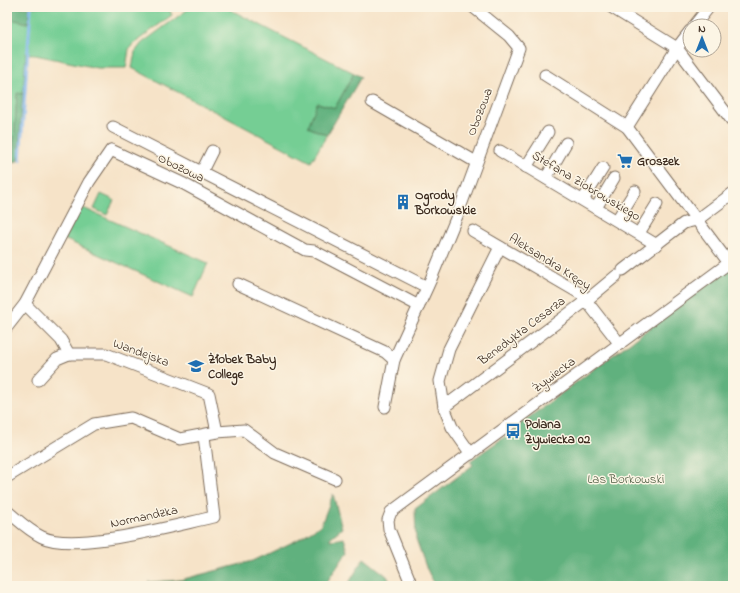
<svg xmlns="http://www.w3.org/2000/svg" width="740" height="593" viewBox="0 0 740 593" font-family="'Indie Flower',sans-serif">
  <rect width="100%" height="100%" fill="#fcf5e5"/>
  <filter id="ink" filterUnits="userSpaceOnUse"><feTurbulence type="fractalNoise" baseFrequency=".025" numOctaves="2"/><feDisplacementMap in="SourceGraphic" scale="8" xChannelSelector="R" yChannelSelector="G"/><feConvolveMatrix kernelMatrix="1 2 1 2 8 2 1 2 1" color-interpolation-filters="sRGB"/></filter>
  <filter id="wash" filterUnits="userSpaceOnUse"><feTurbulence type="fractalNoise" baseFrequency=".012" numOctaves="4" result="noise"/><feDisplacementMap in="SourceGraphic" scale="16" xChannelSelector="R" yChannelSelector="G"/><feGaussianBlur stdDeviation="0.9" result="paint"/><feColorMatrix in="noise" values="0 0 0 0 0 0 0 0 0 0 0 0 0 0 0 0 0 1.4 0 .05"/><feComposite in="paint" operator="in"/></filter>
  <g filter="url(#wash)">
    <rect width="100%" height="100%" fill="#f6e3c8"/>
    <!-- green -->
    <g fill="#75ce94" stroke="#587c59">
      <polygon points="30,7 168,7 172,15 133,44 129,49 126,68 97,68 26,53 23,94 17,94 13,162 7,163 7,18 28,23"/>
      <polygon points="191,7 225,7 354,73 335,108 318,103 308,127 327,135 311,162 132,68 135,52 142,43"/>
      <polygon points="101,194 114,200 107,215 94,209"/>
      <polygon points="83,208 208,263 193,297 64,239 76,215"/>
    </g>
    <!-- forest -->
    <g fill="#60b17e" stroke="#4e6e4e">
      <polygon points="7,7 30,7 28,23 7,18"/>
      <polygon points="354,73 361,77 327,135 308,127 317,103 335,108"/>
      <polygon points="17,93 23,94 18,161 13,162"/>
      <polygon points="733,266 733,586 435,586 426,567 416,539 415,509 473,465 470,461 516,429 516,427"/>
      <polygon points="333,494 342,528 330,538 330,540 344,538 348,551 324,586 148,586 148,582 180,580 253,561 297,540 321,525"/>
      <polygon points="364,558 387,576 392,586 347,586"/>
    </g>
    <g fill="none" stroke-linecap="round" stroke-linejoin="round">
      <!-- stream -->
      <polyline stroke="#81b8f1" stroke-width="3" points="20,160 31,7"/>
    </g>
  </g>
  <g filter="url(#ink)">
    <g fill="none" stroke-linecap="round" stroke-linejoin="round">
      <defs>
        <g id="street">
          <polyline points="611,7 677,48 733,122"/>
          <polyline points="694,26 709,7"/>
          <polyline points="545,75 627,127 729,263"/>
          <polyline points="372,102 476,162"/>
          <polyline points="113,127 427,287"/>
          <polyline points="627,127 677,48 690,31"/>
          <polyline points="500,151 657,245"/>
          <polyline points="526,167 548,132"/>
          <polyline points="201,173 212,151"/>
          <polyline points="546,178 566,143"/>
          <polyline points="583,200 603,168"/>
          <polyline points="596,208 614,178"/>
          <polyline points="617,220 635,191"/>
          <polyline points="473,231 581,294 620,344"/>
          <polyline points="639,233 657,204"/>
          <polyline points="623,270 684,223 697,220 733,193"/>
          <polyline points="238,284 385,352 394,360"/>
          <polyline points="25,304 61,340 69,354 106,354 209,394 217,432"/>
          <polyline points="7,327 25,304 89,182 111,150 184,184 305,250 314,251 419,306"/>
          <polyline points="38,380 57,359 69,354"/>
          <polyline points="385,407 394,360 431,279 457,216 519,48 509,36 473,7"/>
          <polyline points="444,407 587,300 616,276"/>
          <polyline points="471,454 452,427 444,407 440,381 449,349 500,247"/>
          <polyline points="7,477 94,424 131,418 180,439 217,432 244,430 275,453 335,479"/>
          <path d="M7,511C18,520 29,531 42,537C75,553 175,525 214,517L204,436"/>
          <polyline points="412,586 389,529 388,520 391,512 733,260"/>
        </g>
      </defs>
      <!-- street casing -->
      <use href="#street" stroke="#7c6b5a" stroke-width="13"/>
      <!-- street -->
      <use href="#street" stroke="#fff" stroke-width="11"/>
    </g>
  </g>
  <!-- icons -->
  <defs>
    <symbol id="supermarket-bare" viewBox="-9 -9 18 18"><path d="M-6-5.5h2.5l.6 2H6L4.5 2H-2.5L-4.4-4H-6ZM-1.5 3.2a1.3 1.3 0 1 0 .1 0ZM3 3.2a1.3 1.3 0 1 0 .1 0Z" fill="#1f6fb2" stroke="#fcf5e5" stroke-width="2.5" paint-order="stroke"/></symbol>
    <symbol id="building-bare" viewBox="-9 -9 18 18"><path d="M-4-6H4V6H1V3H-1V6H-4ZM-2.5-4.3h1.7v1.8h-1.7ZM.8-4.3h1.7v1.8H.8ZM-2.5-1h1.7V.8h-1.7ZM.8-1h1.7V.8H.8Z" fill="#1f6fb2" stroke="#fcf5e5" stroke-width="2.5" paint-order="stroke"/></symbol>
    <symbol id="school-bare" viewBox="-9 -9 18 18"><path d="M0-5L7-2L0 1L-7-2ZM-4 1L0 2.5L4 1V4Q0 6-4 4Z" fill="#1f6fb2" stroke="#fcf5e5" stroke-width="2.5" paint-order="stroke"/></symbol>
    <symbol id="bus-bare" viewBox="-9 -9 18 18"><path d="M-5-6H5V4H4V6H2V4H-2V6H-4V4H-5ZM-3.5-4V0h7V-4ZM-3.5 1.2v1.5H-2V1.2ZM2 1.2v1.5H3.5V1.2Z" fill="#1f6fb2" stroke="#fcf5e5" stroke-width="2.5" paint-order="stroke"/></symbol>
  </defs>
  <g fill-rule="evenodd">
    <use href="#supermarket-bare" x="614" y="150" width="22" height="22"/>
    <use href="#building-bare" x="392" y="191" width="22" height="22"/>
    <use href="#school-bare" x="185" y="355" width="22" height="22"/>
    <use href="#bus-bare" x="502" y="420" width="22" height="22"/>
  </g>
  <g text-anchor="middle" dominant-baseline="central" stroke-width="3" stroke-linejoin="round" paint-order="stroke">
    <!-- street labels -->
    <g font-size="13" fill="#3b2a1e" stroke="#fcf5e5">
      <text transform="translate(480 112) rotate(-69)">Obozowa</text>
      <text transform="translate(181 168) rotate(26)">Obozowa</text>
      <text transform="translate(586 186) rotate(31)">Stefana Ziobrowskiego</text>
      <text transform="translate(550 262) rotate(32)">Aleksandra Krępy</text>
      <text transform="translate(522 331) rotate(-37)">Benedykta Cesarza</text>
      <text transform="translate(141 353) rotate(20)">Wandejska</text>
      <text transform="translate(554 375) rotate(-37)">Żywiecka</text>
      <text transform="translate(144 517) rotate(-12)">Normandzka</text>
    </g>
    <!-- poi labels -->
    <g font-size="13" font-weight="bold" fill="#3b2a1e" stroke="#fcf5e5" text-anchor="start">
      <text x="637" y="161">Groszek</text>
      <text x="415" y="195">Ogrody<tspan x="415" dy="15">Borkowskie</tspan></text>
      <text x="208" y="359">Żłobek Baby<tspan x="208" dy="15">College</tspan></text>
      <text x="525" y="424">Polana<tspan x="525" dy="15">Żywiecka 02</tspan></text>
    </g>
    <!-- park labels -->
    <g font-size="13" fill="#4c5b41" stroke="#fcf5e5">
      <text x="626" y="479">Las Borkowski</text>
    </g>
  </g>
  <!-- margin -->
  <rect width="740" height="593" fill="none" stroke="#fcf5e5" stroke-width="24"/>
  <!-- north arrow -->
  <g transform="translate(702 38)"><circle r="19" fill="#fcf5e5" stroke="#afa495"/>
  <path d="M0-3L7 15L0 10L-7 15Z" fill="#1f6fb2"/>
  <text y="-6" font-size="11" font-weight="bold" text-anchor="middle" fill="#3b2a1e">N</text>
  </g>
</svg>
